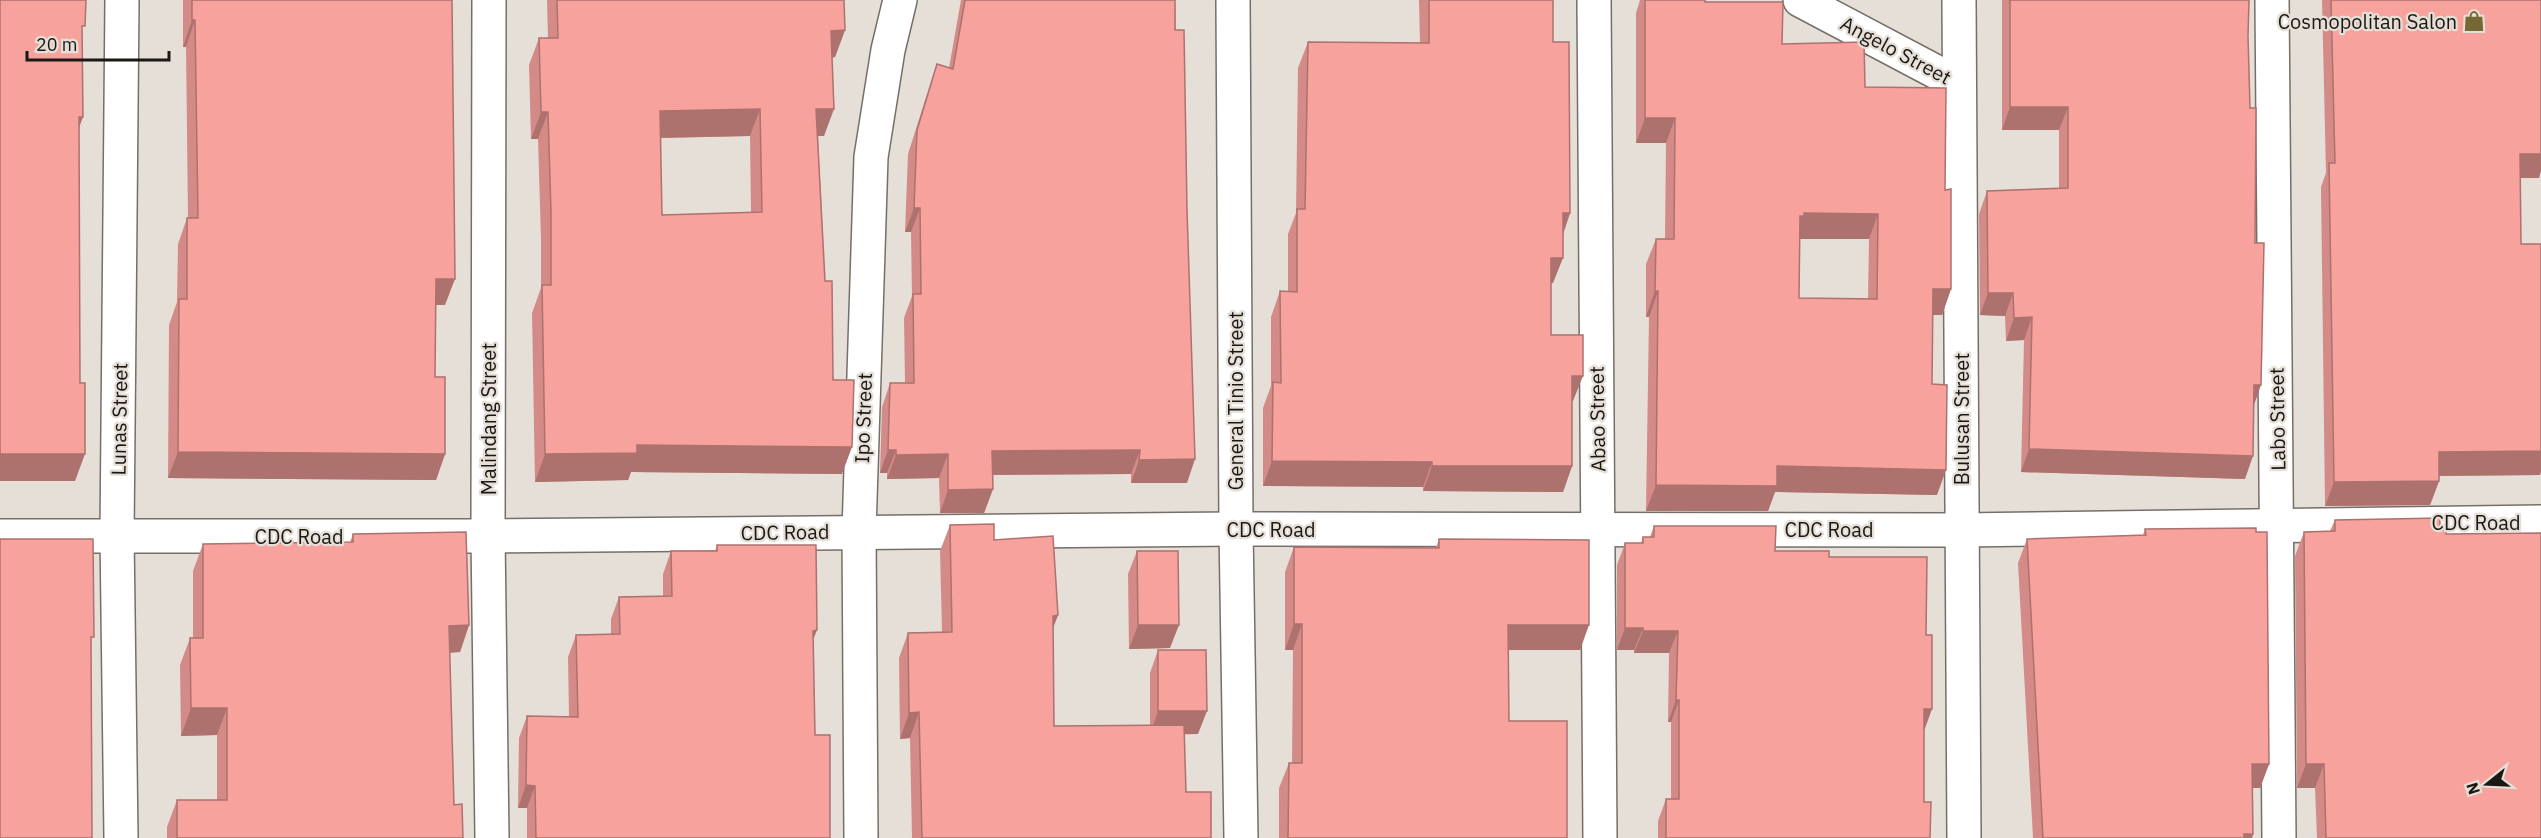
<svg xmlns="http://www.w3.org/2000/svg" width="2541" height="838" viewBox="0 0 2541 838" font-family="'IBM Plex Sans',sans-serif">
  <rect width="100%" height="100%" fill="#e6dfd7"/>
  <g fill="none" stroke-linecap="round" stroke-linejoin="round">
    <defs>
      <g id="street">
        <polyline points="489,0 488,536 492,838"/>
        <polyline points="1233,0 1236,529 1241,838"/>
        <polyline points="1594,0 1600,838"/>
        <polyline points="1800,0 1959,84"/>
        <polyline points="1959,0 1964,838"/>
        <polyline points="2272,0 2279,838"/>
        <polyline points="121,838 117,535 122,0"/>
        <polyline points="861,838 859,531 871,157 888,50 900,0"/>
      </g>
      <polyline id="secondary" points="0,536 488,536 1236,529 1961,530 2541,522"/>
    </defs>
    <!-- street casing -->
    <use href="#street" stroke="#766f69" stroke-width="36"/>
    <!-- secondary casing -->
    <use href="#secondary" stroke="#766f69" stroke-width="36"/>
    <!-- street -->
    <use href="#street" stroke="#fff" stroke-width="33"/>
    <!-- secondary -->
    <use href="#secondary" stroke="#fff" stroke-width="33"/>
  </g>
  <!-- wall -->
  <g fill="#d48b87" fill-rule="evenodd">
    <polygon points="183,0 452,0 445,305 435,305 435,377 445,454 436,480 168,478 169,325 177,302 178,244 187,218 188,218 186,47 183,47"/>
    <path d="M547,0H844L845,30L835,57L832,58L824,136H818L825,281L842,474L631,472L628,480L535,482L532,313L541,288V239L538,139H531L529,65L539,38H548ZM750,136L751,213L662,215L660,138Z"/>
    <polygon points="961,0 1175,0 1187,483 1131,483 1131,474 992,475 993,489 984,513 940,513 939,478 887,479 887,473 880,473 882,407 890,383 905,383 904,318 912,296 911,232 905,232 908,154 929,88 937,64 949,68"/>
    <polygon points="1419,0 1553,0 1553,42 1570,213 1563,235 1553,283 1551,283 1551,335 1573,401 1572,401 1572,466 1563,492 1423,491 1423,487 1263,486 1263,408 1271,386 1271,317 1280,291 1288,292 1288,234 1296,213 1298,68 1308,42 1420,43"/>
    <path d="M1640,0H1705V2L1782,44L1865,87L1945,190L1951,289L1942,315H1933L1932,384L1937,495L1775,492L1768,511H1646L1649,317H1646V264L1656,239H1665L1666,143H1636V13ZM1800,239H1869L1868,299L1799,298Z"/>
    <polygon points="2002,0 2249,0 2248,36 2254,407 2245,479 2021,472 2024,340 2006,341 2005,316 1980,315 1979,214 1987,191 2059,188 2059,130 2002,130"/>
    <polygon points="2322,0 2541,0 2539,178 2520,178 2521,244 2540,475 2439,476 2439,481 2430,505 2325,506 2321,187 2326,173"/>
    <polygon points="2335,520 2440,530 2446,534 2541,838 2317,838 2315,788 2297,788 2295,556 2304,532 2330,531"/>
    <polygon points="950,525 994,540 1058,615 1053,628 1054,726 1150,725 1150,673 1158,650 1198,734 1184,734 1186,792 1211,838 912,838 910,738 900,739 899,658 908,633 942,632 940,551"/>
    <polygon points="1654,526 1775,551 1829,557 1924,731 1924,802 1930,838 1658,838 1658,821 1666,799 1671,799 1671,722 1668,722 1669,653 1634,653 1634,650 1617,650 1617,565 1625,543 1641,543 1643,537 1650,537"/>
    <polygon points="2145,529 2269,764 2260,788 2253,788 2253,834 2252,838 2033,838 2018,563 2027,539 2143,535"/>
    <polygon points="353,534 469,625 460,652 449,653 454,805 463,838 167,838 167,827 177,800 217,800 217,735 181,736 180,665 190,638 193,638 193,571 203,544 350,542"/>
    <polygon points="1439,539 1580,650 1508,650 1509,721 1567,838 1279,838 1279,788 1289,763 1292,763 1293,650 1285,650 1285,572 1294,547 1436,548"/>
    <polygon points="717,545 813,640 815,735 830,838 527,838 527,808 518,808 519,738 527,716 569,717 568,657 576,635 611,634 611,619 619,597 663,596 663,574 671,551 715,551"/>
    <polygon points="1137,551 1170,648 1129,649 1128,574"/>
  </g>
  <!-- shaded-wall -->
  <g fill="#ad716e">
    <polygon points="192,20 195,20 186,47 183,47"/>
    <polygon points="845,30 835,57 822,58 831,31"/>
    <polygon points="2010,107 2068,107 2059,130 2002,130"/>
    <polygon points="760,109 750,136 650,138 660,111"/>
    <polygon points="816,109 834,109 824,136 806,136"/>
    <polygon points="541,112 548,112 538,139 531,139"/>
    <polygon points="79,117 83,117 73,144"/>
    <polygon points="1645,118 1675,118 1666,143 1636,143"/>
    <polygon points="2520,154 2541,154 2541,171 2539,178 2511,178"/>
    <polygon points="914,208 920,208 911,232 905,232"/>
    <polygon points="1563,213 1570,213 1561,239"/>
    <polygon points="1804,213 1878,214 1869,239 1796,239 1800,216"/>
    <polygon points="1551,258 1563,258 1553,283 1541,283"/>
    <polygon points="436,279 455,279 445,305 426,305"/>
    <polygon points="1933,289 1951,289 1942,315 1924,315"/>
    <polygon points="1655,291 1658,291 1649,317 1646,317"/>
    <polygon points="1988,293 2013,293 2005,316 1980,315"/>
    <polygon points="2032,317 2024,340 2006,341 2014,318"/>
    <polygon points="1572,376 1583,376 1573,401 1563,401"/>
    <polygon points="2254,385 2261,385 2253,408"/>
    <polygon points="637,445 852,447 842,474 631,472 628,480 535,482 545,454"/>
    <polygon points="2029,449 2253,456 2245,479 2021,472"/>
    <polygon points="888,450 896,450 887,473 880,473"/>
    <polygon points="1140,450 1131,474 983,475 992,451"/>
    <polygon points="2541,451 2541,472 2540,475 2430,476 2439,452"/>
    <polygon points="178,452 445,454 436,480 168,478"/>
    <polygon points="0,454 85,454 75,481 0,481"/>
    <polygon points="948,454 939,478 887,479 896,455"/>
    <polygon points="1195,459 1187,483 1131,483 1139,460"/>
    <polygon points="1272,461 1432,462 1423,487 1263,486"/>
    <polygon points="1432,466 1572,466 1563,492 1423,491"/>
    <polygon points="1777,466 1946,470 1937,495 1775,492 1768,511 1646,511 1656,485"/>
    <polygon points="2439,481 2430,505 2325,506 2334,482"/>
    <polygon points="993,489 984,513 940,513 948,490"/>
    <polygon points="1058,615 1048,641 1053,616"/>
    <polygon points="1294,624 1302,624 1293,650 1285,650"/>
    <polygon points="469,625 460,652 439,653 449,626"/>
    <polygon points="1138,625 1179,625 1170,648 1129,649"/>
    <polygon points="1508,625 1589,625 1580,650 1499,650"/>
    <polygon points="1625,628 1643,628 1634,650 1617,650"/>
    <polygon points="817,630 808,653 813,631"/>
    <polygon points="1643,631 1678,631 1669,653 1634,653"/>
    <polygon points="1676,700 1679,700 1671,722 1668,722"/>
    <polygon points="191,708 227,708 217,735 181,736"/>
    <polygon points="1924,709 1932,709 1924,731"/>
    <polygon points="1158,711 1207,711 1198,734 1150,735"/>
    <polygon points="919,712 910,738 900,739 909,713"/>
    <polygon points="2252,764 2269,764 2260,788 2244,788"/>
    <polygon points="2306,764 2324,764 2315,788 2297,788"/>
    <polygon points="526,785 535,786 527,808 518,808"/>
    <polygon points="2244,834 2253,834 2252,838 2243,838"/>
  </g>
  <!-- building -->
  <g fill="#f7a29d" stroke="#ad716e" stroke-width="1.5" fill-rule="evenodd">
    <polygon points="0,0 86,0 85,26 82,26 83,117 79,117 80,383 85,383 85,454 0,454"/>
    <polygon points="192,0 452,0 455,279 436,279 435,377 445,377 445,454 178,452 179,299 187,299 187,218 198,218 195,20 192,20"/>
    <path d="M557,0H844L845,30L831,31L834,109H816L825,281H832L833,380H854L852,447L637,445V453L545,454L542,285H551V212L548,112H541L539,38H558ZM760,109L762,212L662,215L660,111Z"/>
    <polygon points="965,0 1175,0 1175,30 1184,30 1187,209 1195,459 1139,460 1140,450 992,451 993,489 948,490 948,454 896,455 896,450 888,450 890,383 914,383 913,294 921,294 920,208 914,208 917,130 937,64 953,69"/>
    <polygon points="1429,0 1553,0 1553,42 1569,42 1570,213 1563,213 1563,258 1551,258 1551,335 1583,335 1583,376 1572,376 1572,466 1432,466 1432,462 1272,461 1273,382 1281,383 1280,291 1297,292 1297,209 1305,209 1308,42 1429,43"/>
    <path d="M1645,0H1705V2H1783L1782,44L1864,42L1865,87L1946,88L1945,190L1951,189V289H1933L1932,384L1947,385L1946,470L1777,466V486L1656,485L1658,291H1655L1656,239H1674L1675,118H1645ZM1804,213L1878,214L1877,299L1799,298L1800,216H1804Z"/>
    <polygon points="2010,0 2249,0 2248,36 2250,108 2256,108 2255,243 2264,243 2261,385 2254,385 2253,456 2029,449 2032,317 2014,318 2013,293 1988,293 1987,191 2068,188 2068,107 2010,107"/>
    <polygon points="2331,0 2541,0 2541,154 2520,154 2521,244 2541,244 2541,451 2439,452 2439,481 2334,482 2329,163 2335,163"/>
    <polygon points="2440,518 2440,530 2446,530 2446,534 2541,533 2541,838 2326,838 2324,764 2306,764 2304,532 2335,531 2335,520"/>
    <polygon points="994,524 994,540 1053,536 1058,615 1053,616 1054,726 1184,725 1186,792 1211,792 1211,838 922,838 919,712 909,713 908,633 952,632 950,525"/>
    <polygon points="1654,526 1776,526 1775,551 1829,551 1829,557 1927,557 1926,635 1932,635 1932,709 1924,709 1924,802 1931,802 1930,838 1666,838 1666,799 1679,799 1679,700 1676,700 1678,631 1643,631 1643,628 1625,628 1625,543 1643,543 1643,537 1654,537"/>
    <polygon points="2256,528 2256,532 2267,532 2269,764 2252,764 2253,834 2244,834 2244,838 2043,838 2027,539 2146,535 2145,529"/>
    <polygon points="466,532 469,625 449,626 454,805 462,804 463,838 177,838 177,800 227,800 227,708 191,708 190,638 203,638 203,544 353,542 353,534"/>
    <polygon points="0,539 93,539 94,637 91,637 92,838 0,838"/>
    <polygon points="1439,539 1589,540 1589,625 1508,625 1509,721 1567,721 1567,838 1288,838 1289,763 1302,763 1302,624 1294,624 1294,547 1439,548"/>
    <polygon points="717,545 816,545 817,630 813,631 815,735 830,735 830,838 536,838 535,786 526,785 527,716 578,717 576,635 620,634 619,597 672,596 671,551 717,551"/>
    <polygon points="1137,551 1178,551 1179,625 1138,625"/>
    <polygon points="1158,650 1206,650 1207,711 1158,711"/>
  </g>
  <!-- icons -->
  <defs>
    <symbol id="shop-bare" viewBox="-9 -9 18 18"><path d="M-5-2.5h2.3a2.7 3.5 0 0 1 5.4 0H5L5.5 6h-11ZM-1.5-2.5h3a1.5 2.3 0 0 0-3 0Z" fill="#766835" stroke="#e6dfd7" stroke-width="2.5" paint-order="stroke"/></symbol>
  </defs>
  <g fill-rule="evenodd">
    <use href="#shop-bare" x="2459" y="6" width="30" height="30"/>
  </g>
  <g text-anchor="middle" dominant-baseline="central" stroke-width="4.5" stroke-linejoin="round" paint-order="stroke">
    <!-- poi labels -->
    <g font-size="20" fill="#1a1815" stroke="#e6dfd7" text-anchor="end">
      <text x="2457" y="21">Cosmopolitan Salon</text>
    </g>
    <!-- street labels -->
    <g font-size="20" fill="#1a1815" stroke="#e6dfd7">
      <text transform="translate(1896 50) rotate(28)">Angelo Street</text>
      <text transform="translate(1235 401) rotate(-90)">General Tinio Street</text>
      <text transform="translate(863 418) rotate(-88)">Ipo Street</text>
      <text transform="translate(119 419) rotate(-89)">Lunas Street</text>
      <text transform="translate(488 419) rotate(-90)">Malindang Street</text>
      <text transform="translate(1597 419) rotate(-91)">Abao Street</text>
      <text transform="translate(1961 419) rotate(-90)">Bulusan Street</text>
      <text transform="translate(2277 419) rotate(-91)">Labo Street</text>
      <text x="2476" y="522">CDC Road</text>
      <text x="1271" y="529">CDC Road</text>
      <text x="1829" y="529">CDC Road</text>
      <text transform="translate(785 532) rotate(-1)">CDC Road</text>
      <text x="299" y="536">CDC Road</text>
    </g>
  </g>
  <!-- north arrow -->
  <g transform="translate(2487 784) rotate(252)" stroke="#e6dfd7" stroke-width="4.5" paint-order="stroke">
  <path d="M0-4.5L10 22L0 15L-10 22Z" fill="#1a1815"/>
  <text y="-9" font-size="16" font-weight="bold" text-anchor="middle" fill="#1a1815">N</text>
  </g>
  <!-- scale -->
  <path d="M27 51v9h142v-9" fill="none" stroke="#1a1815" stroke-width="3"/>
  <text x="36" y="51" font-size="18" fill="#1a1815" stroke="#e6dfd7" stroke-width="4.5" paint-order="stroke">20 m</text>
</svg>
